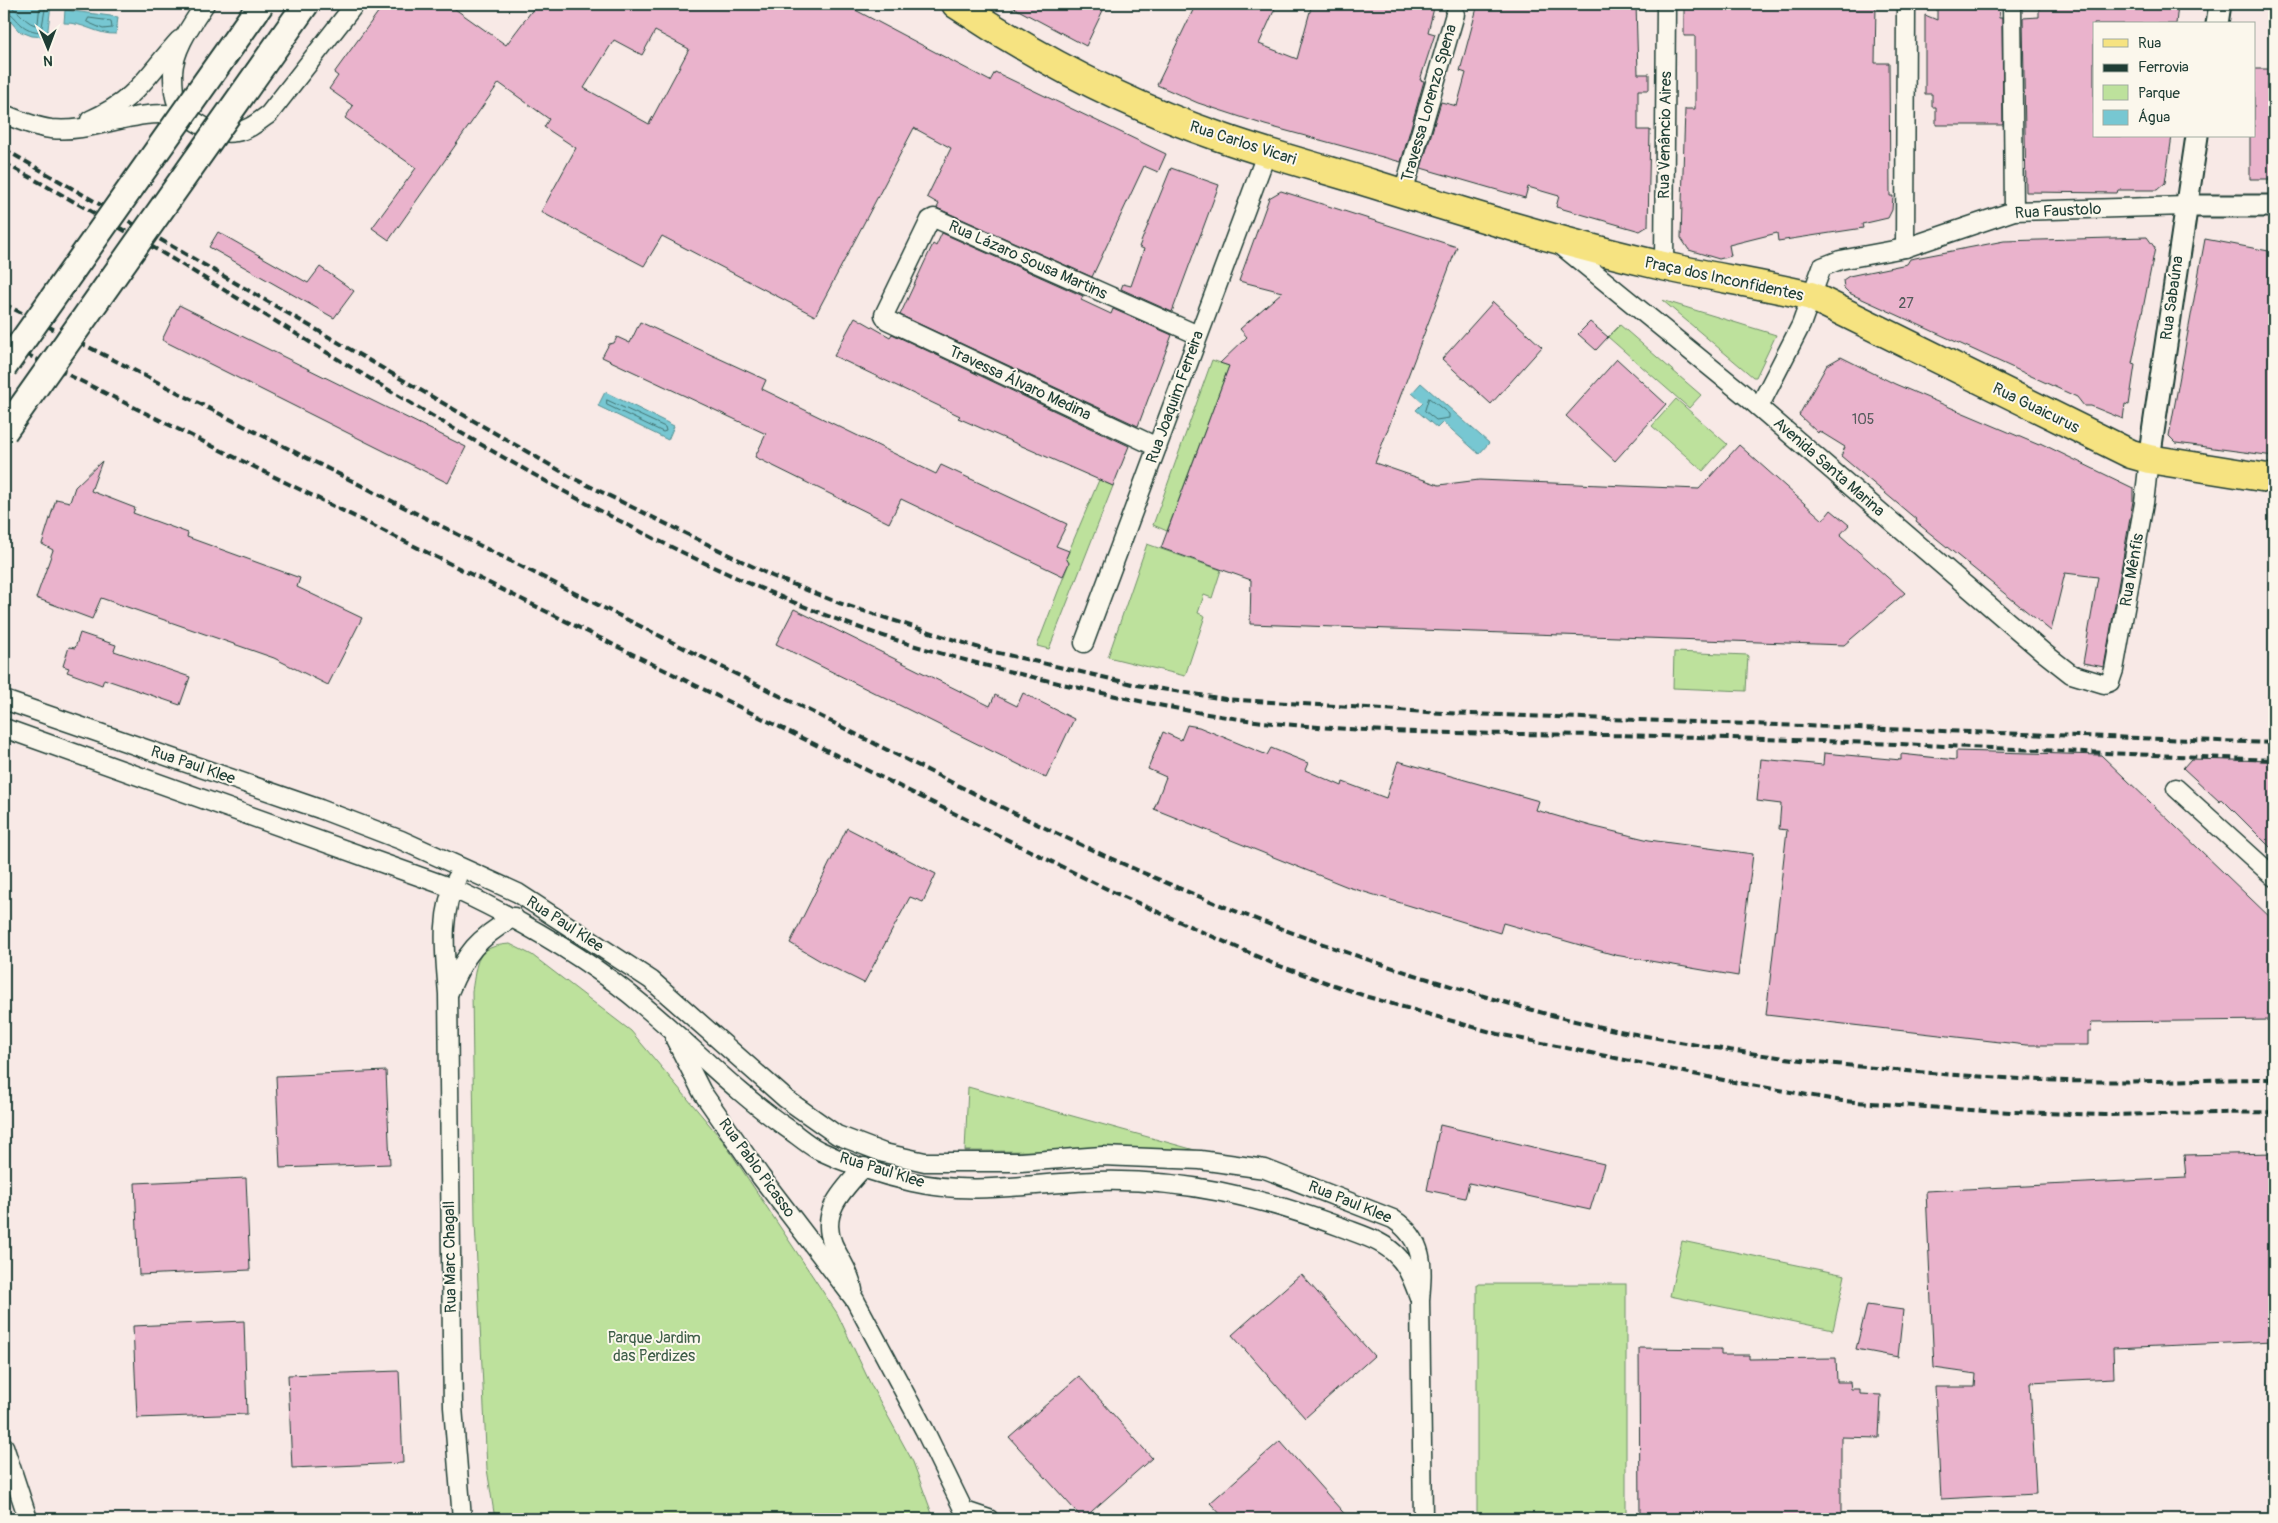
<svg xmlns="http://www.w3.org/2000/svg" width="2278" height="1523" viewBox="0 0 2278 1523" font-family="Pangolin,sans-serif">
  <rect width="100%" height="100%" fill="#f8e9e6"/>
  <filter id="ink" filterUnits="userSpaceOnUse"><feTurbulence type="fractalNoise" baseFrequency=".02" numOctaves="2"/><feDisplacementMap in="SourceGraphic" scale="10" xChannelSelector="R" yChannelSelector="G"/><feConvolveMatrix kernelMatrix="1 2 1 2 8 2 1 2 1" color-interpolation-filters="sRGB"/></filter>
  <g filter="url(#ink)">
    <!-- green -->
    <g fill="#bde19c" stroke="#6e8f68">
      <polygon points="1662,300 1776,335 1756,377 1753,377"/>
      <polygon points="1620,325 1701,395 1689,408 1608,337"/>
      <polygon points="1212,360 1229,366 1167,531 1153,525"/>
      <polygon points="1676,399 1727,444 1703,471 1652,426"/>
      <polygon points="1099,480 1113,486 1049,649 1037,646 1069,563 1066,558"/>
      <polygon points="1147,544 1221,570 1212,598 1204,595 1198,613 1205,616 1185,676 1108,657"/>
      <polygon points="1674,652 1748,655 1746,691 1673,688"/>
      <path d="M510,944L532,955L631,1031L723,1141L837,1313L872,1387L913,1462L934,1519H495L487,1469L475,1222L472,991C477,962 475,946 510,944Z"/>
      <polygon points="968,1087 1202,1152 965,1151"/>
      <polygon points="1682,1241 1845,1275 1833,1330 1670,1296"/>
      <rect x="1477" y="1284" width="149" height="235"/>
    </g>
    <!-- water -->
    <g fill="#77c7d2" stroke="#549093">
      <polygon points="4,4 51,5 47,37 32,36 19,31 4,14"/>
      <path d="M65,10L118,17L116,34C97,35 83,22 64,23Z"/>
      <polygon points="1421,383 1489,443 1479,454 1443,422 1437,428 1416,410 1423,403 1412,393"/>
      <polygon points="605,392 674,426 668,440 598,406"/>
    </g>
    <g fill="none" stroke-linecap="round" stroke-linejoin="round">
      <!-- shore -->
      <g stroke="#427473" stroke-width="1">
        <path d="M4,5C18,6 22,21 35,25L38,23L40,4"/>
        <path d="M4,11C18,13 16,30 41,32L46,4"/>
        <polygon points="89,18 111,21 112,28 103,29 87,22"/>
        <polygon points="1429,398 1449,414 1449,418 1436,420 1425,411"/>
        <polygon points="607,400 665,427 666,431 663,432 607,405"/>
      </g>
    </g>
    <!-- building -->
    <g fill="#eab3cc" stroke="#1f3d34" fill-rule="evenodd">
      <path d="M384,4H448L506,45L537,4H844L990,81L995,72L1166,154L1158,172L1144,166L1092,277L937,208L939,204L927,197L951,148L914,128L815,316L662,236L644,266L541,212L576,148L544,127L549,119L499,83L389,240L372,228L416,168L345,118L353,106L329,89L338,76L334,73ZM655,31L689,49L649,124L584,88L614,40L642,55Z"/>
      <polygon points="1007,4 1106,4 1086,46"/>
      <polygon points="1196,4 1277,4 1259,44 1297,59 1312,4 1435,4 1428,32 1435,34 1420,80 1424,81 1401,162 1265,125 1198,103 1157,85"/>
      <polygon points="1478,4 1636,4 1638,74 1649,74 1649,90 1638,90 1638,130 1650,130 1648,226 1640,231 1556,207 1559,196 1528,187 1525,198 1421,168 1441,102 1457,106 1466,73 1460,71"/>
      <polygon points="1698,4 1876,4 1875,63 1889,63 1890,196 1893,196 1892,210 1888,218 1862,224 1863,228 1778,241 1777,233 1729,245 1731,256 1719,259 1689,250 1681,238 1682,203 1685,109 1695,109 1695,36 1684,36 1684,7 1698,7"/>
      <polygon points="1937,4 1998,4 1999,18 2002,18 2003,125 1936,125 1936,107 1932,107 1932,94 1925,94 1925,15 1937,20"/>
      <polygon points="2039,4 2178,4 2176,24 2094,24 2094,136 2172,136 2165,183 2157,190 2118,190 2117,193 2026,192 2023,18 2039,17"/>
      <polygon points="2254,69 2274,69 2274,179 2250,179 2250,136 2254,136"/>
      <polygon points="1171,168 1219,185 1172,312 1121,289 1123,284 1131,286 1144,249 1139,247"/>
      <polygon points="1281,191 1457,247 1375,463 1439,485 1479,480 1699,489 1739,445 1823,520 1831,510 1849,525 1840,535 1905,593 1844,645 1250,624 1251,580 1161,548 1229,366 1220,363 1247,337 1240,329 1282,292 1239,281 1269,198"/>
      <polygon points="218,232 308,283 320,267 354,291 334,318 209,247"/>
      <polygon points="942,233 1083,296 1081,300 1111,314 1113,309 1172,335 1138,426 900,315 933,244 936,246"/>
      <polygon points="2147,237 2155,248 2132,364 2135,365 2129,405 2125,404 2123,419 2091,406 2084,406 2077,397 1849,293 1844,288 1843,280 1849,276 1907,264 1910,259 2004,241"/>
      <polygon points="2205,239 2274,252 2274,456 2176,443 2169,436"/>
      <polygon points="1493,302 1542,347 1491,404 1442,359"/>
      <polygon points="179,305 466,447 448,483 162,340"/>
      <polygon points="855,317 890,337 892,334 1129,446 1113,486 958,418 960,416 834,356"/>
      <polygon points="640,322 766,380 762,389 936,474 941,465 1067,524 1056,546 1069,551 1066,558 1069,563 1063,576 901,499 889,523 755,457 766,434 602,357 609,344 614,343 617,337 630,343"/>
      <polygon points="1590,322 1608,337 1596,350 1578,334"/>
      <polygon points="1841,357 1895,384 2039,445 2040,443 2133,488 2133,501 2104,667 2083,663 2098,577 2065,573 2051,631 1916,522 1917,520 1841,456 1845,447 1819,431 1818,433 1799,415 1827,365"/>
      <polygon points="1617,359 1666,404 1615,461 1566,416"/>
      <polygon points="102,461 91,491 135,508 133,513 188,533 187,537 300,578 297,587 362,618 328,685 274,658 101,598 92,619 36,598 53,550 42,544 56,499 70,502 75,487"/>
      <polygon points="794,609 990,706 995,695 1017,706 1023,693 1074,719 1046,778 776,644"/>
      <polygon points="80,633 116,645 114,651 190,677 180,705 104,679 102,685 67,672 69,668 63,666 69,647 75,648"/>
      <polygon points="1187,725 1199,727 1267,755 1271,748 1308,763 1305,770 1342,786 1343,782 1386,798 1398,761 1539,801 1536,810 1591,826 1649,840 1753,854 1738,976 1615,955 1503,923 1500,933 1348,887 1154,809 1166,777 1148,769 1163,732 1181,740"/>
      <polygon points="1956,751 2101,755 2274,921 2274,1020 2092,1022 2091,1032 2088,1032 2088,1045 2026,1045 1766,1015 1787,830 1779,829 1781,804 1757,801 1761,759 1823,765 1824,753 1901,760 1901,754 1956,760"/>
      <polygon points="2191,759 2274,761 2274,851 2222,799 2220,802 2183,768"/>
      <polygon points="847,828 936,874 923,902 910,897 864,983 824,963 790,943"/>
      <polygon points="386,1071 390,1164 280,1168 276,1076"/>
      <polygon points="1440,1125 1604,1164 1590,1210 1469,1183 1465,1198 1427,1190"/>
      <polygon points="2274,1153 2274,1341 2113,1348 2114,1378 2030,1382 2036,1494 1941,1499 1935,1387 1975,1387 1976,1374 1934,1368 1926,1191 2186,1178 2184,1155"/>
      <polygon points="246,1178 250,1270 139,1275 135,1183"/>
      <polygon points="1301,1274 1374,1356 1305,1418 1232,1335"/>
      <polygon points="1867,1305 1903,1310 1898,1357 1856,1349"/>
      <polygon points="244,1321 247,1414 137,1418 133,1326"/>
      <polygon points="1639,1348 1721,1349 1721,1355 1749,1355 1749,1359 1836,1358 1837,1382 1850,1382 1851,1389 1860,1389 1860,1394 1881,1395 1879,1438 1841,1437 1841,1519 1640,1519"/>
      <polygon points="399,1371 403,1463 292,1468 288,1375"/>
      <polygon points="1079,1376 1152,1458 1083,1519 1009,1437"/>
      <polygon points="1280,1441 1349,1519 1225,1519 1210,1503"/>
    </g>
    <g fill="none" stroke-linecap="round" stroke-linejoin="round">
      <defs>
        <g id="minor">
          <path d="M205,4C192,24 174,48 173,73C173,82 173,95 177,103C188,121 214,136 236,132C249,130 258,122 269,114L355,4"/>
          <polyline points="2012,4 2014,211"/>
          <path d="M4,114C18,120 35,127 51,129C81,132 105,122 134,117C151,113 169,114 187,115"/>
          <path d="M90,120C138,99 146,76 179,40"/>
          <polyline points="1403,193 1455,14"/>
          <polyline points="1558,243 1747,397 2043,652 2071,674 2104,684 2110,682 2114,670 2144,503 2149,459"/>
          <polyline points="1905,248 1906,4"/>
          <polyline points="1664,266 1666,4"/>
          <polyline points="1759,407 1801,325 1822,267 1840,260 1905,248 2014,211 2186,206"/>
          <polyline points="1157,447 887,320 884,315 930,220 934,218 1198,335"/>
          <polyline points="1084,643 1267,152"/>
          <path d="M4,700L320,809L401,840L518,893L651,980L786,1099L837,1135L884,1153L925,1162H1020L1102,1156L1200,1160L1265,1169L1393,1219C1425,1240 1423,1266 1420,1300L1423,1519"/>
          <path d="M4,728L452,888C521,920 586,957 644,1006C692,1046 735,1092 787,1128C797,1135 807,1144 818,1150C847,1164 881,1175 912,1182C972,1196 1034,1183 1094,1181C1180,1178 1261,1197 1341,1227C1361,1235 1385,1241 1399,1258C1409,1268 1414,1284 1419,1297"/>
          <polyline points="2176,788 2274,877"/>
          <path d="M457,878C439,915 445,954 448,994L452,1342L453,1407L462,1519"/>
          <path d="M449,992C465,953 478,938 514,917"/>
          <polyline points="675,1039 702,1092 761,1177 855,1300 924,1429 968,1519"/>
          <path d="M853,1290C850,1272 840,1260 833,1244C819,1212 844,1189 864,1167"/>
          <polyline points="4,1446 28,1519"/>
          <polyline points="965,1511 989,1519"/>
        </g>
        <g id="tertiary">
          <polyline points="2217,24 2220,4"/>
          <polyline points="2186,206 2274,206"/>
          <polyline points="2149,459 2197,136"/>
        </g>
        <path id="primary" d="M956,4C1037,58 1127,105 1220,137C1270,155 1322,168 1373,184C1469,214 1566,244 1663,266C1712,277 1762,284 1811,296L2131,454L2149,459L2274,479"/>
      </defs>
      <!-- minor casing -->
      <use href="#minor" stroke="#1f3d34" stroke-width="21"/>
      <!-- tertiary casing -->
      <use href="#tertiary" stroke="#1f3d34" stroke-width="25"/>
      <!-- primary casing -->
      <use href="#primary" stroke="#1f3d34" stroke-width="31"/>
      <!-- minor -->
      <use href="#minor" stroke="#fbf7ec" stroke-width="18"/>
      <!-- tertiary -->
      <use href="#tertiary" stroke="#fbf7ec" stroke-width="21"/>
      <!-- primary -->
      <use href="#primary" stroke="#f6e381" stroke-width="28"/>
      <!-- rail -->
      <g stroke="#1f3d34" stroke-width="4" stroke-dasharray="8 4" stroke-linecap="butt">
        <polyline points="4,149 569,476 772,576 839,603 986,650 1137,685 1225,699 1444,713 2274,743"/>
        <path d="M4,163C280,311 534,502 828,616C907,647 989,667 1071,686C1138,701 1205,716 1273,723C1401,736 1531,733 1659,736C1864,741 2069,752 2274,760"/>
        <path d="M4,304C265,437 527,570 790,701C910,761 1030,824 1153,877C1243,916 1335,950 1428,979C1486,997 1545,1015 1605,1028C1757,1059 1912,1075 2066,1081C2135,1083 2205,1079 2274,1079"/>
        <polyline points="4,343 1111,891 1274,964 1368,997 1498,1034 1728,1081 1842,1101 1984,1111 2104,1115 2274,1112"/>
      </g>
      <defs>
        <g id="secondary-bridge">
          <polyline points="4,367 261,4"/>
          <polyline points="4,432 306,4"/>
        </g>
      </defs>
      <!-- secondary-bridge casing -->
      <use href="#secondary-bridge" stroke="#1f3d34" stroke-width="29" stroke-linecap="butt"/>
      <!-- secondary-bridge -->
      <use href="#secondary-bridge" stroke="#fbf7ec" stroke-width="25"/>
    </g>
  </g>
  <g text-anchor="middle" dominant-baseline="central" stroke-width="4" stroke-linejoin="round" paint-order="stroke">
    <!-- number labels -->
    <g font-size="14" fill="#525a5a">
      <text x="1906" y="303">27</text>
      <text x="1863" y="419">105</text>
    </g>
    <!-- street labels -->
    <g font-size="16" fill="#1f3d34" stroke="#fbf7ec">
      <text transform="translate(1429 103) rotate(-74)">Travessa Lorenzo Spena</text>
      <text transform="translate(1665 135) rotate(-89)">Rua Venâncio Aires</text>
      <text transform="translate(1243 143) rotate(18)">Rua Carlos Vicari</text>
      <text transform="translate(2058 211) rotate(-3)">Rua Faustolo</text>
      <text transform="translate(1028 260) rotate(24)">Rua Lázaro Sousa Martins</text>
      <text transform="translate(1724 279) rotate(12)">Praça dos Inconfidentes</text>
      <text transform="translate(2172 298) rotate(-82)">Rua Sabaúna</text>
      <text transform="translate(1020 383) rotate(25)">Travessa Álvaro Medina</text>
      <text transform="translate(1175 397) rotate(-70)">Rua Joaquim Ferreira</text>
      <text transform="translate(2036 408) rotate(26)">Rua Guaicurus</text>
      <text transform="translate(1829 467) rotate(41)">Avenida Santa Marina</text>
      <text transform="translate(2132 570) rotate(-80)">Rua Mênfis</text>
      <text transform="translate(193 765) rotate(19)">Rua Paul Klee</text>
      <text transform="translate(565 924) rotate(33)">Rua Paul Klee</text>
      <text transform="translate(757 1168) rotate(54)">Rua Pablo Picasso</text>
      <text transform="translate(882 1170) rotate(17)">Rua Paul Klee</text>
      <text transform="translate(1350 1202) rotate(22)">Rua Paul Klee</text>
      <text transform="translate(450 1257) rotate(-91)">Rua Marc Chagall</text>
    </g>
    <!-- park labels -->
    <g font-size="16" fill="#3f5e49" stroke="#fbf7ec">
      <text x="654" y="1338">Parque Jardim<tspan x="654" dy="18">das Perdizes</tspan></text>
    </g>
  </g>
  <!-- margin -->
  <rect width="2278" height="1523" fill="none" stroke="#fbf7ec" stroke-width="20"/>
  <rect x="10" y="10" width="2258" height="1503" fill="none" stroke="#1f3d34" stroke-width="2" filter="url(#ink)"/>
  <!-- legend -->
  <rect x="2093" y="22" width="162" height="115" fill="#fbf7ec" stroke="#a3ada2"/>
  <rect x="2103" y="39" width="25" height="8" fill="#f6e381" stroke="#a3ada2"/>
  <text x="2138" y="48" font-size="15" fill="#1f3d34">Rua</text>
  <rect x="2103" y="64" width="25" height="8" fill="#1f3d34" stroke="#a3ada2"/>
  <text x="2138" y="72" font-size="15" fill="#1f3d34">Ferrovia</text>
  <rect x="2103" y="85" width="25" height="15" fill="#bde19c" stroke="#a3ada2"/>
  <text x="2138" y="98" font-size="15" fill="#1f3d34">Parque</text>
  <rect x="2103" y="110" width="25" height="15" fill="#77c7d2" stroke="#a3ada2"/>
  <text x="2138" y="122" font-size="15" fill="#1f3d34">Água</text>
  <!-- north arrow -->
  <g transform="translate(48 48) rotate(179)" stroke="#fbf7ec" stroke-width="4" paint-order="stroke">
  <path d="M0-4L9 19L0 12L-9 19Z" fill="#1f3d34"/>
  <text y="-8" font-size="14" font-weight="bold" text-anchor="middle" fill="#1f3d34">N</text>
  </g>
</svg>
